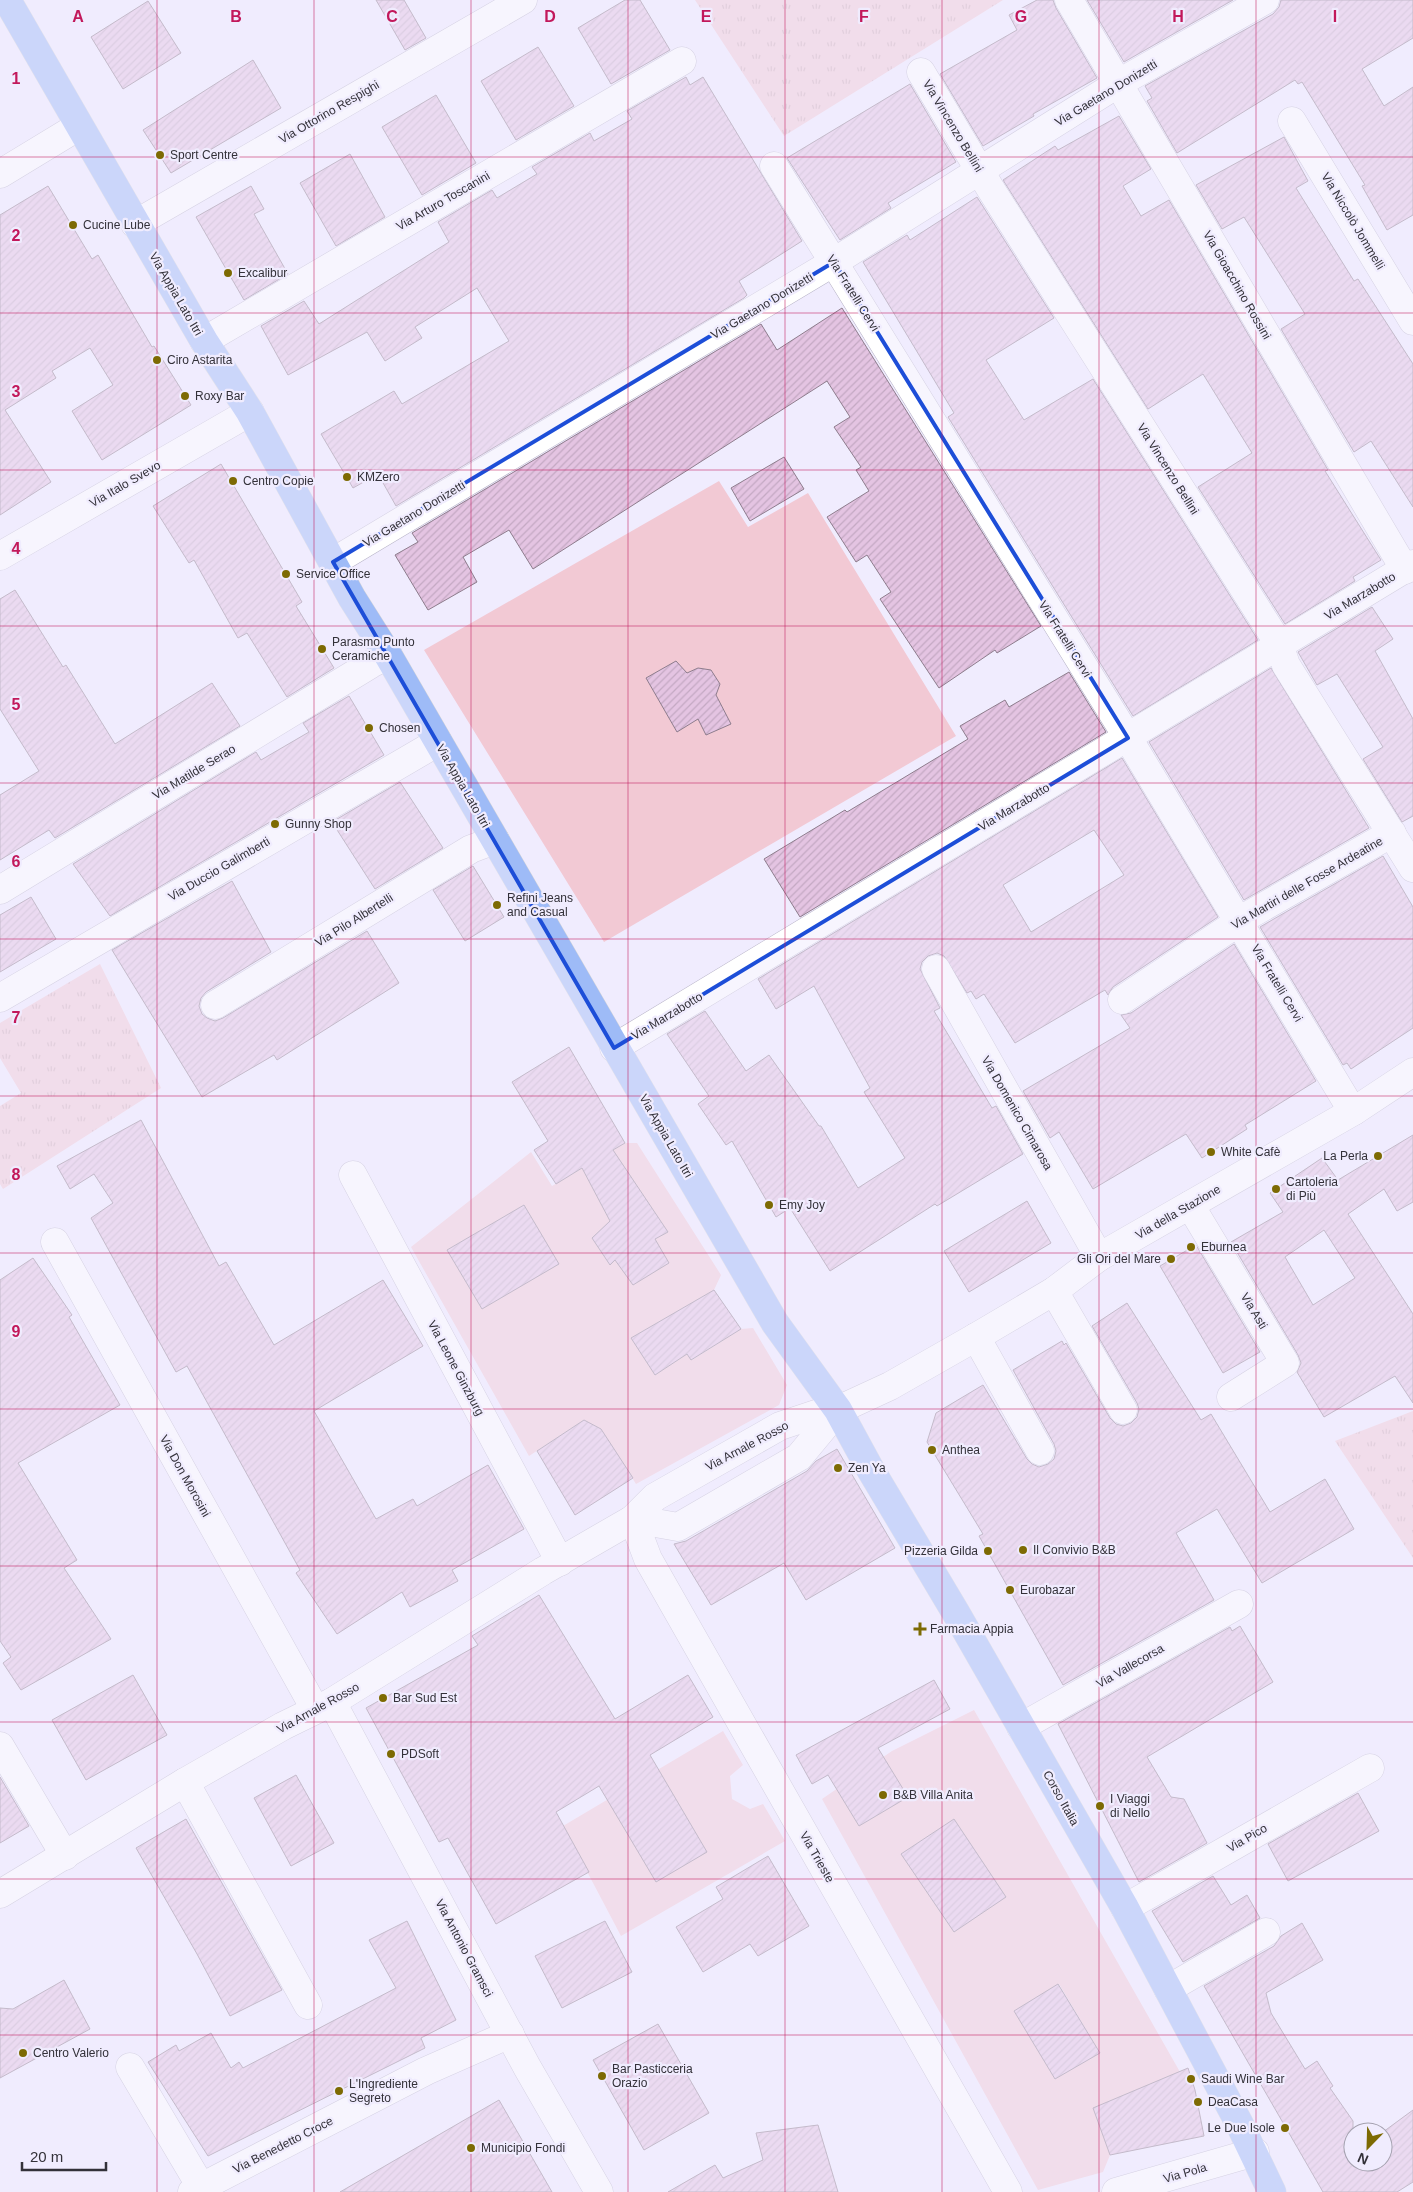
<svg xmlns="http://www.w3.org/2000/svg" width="1413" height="2192" viewBox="0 0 1413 2192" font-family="Arial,sans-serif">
  <defs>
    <pattern id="grass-tufts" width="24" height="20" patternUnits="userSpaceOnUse" patternTransform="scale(1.25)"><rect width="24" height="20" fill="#f2c9d4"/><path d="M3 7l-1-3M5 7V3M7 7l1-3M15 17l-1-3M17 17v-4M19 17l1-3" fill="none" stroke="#d0adb7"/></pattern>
    <pattern id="building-hatch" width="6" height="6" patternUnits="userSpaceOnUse" patternTransform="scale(1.25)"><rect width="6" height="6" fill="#e4c4e2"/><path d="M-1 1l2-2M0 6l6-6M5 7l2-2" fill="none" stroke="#c4a9c3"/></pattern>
  </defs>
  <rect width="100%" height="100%" fill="#f0ecfe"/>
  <!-- grass -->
  <g fill="url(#grass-tufts)">
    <polygon points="695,0 1003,0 784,136"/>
    <polygon points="100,964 161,1088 3,1189 0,1184 0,1106 21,1093 0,1058 0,1023"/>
    <polygon points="1413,1411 1413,1558 1335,1441"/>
  </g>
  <!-- garden -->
  <g fill="#f2c9d4" fill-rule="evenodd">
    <polygon points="719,481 748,527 808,493 956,736 604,942 424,650"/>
    <path d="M625,1143H637L721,1275L714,1290L631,1338L655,1375L687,1354L692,1360L741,1329L753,1328L787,1385L779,1405L636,1484L601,1429L584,1420L529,1456L411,1247L531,1152L552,1186ZM634,1182L668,1232L609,1264L592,1238L610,1221L599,1200ZM524,1205L558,1264L482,1309L447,1250Z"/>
    <path d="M974,1710L1180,2072L1093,2108L1110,2155L1103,2172L1038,2190L822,1799L892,1751ZM839,1792L907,1797L859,1826ZM954,1819L1006,1897L954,1932L901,1854ZM1059,1984L1100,2053L1055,2079L1014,2011Z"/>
    <polygon points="723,1731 743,1765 730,1776 732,1799 750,1809 763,1804 785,1841 621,1936 563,1826"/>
  </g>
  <!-- building -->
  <g fill="url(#building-hatch)" stroke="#8e7d8d" fill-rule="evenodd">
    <polygon points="376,0 404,0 426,38 405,50"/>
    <polygon points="625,0 640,0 670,50 611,84 578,28"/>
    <polygon points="1037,0 1053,0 1056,8 1097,78 1033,114 1034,116 983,146 940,74 1017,30 1009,15"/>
    <polygon points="1087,0 1233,0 1124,62"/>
    <polygon points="1281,0 1413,0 1413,38 1362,69 1384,106 1413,87 1413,215 1387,230 1362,186 1365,185 1302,82 1298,84 1295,80 1177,153 1147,101 1152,98 1145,86 1273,14 1279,7"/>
    <polygon points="148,1 181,53 123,89 91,37"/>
    <polygon points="538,47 574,106 516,140 481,81"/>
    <polygon points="253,60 281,108 171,173 143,130"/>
    <polygon points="686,77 690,85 703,77 802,241 739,281 747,295 744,298 396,506 378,474 353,488 321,434 394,391 402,404 509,341 501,328 477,288 415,327 422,338 385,361 367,332 288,375 261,326 304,301 319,324 449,242 438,222 492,190 497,198 537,174 532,167 590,133 594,141 632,119 627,111"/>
    <polygon points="910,84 956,162 888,203 891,208 840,240 787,158"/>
    <polygon points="436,95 476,163 422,195 382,127"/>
    <polygon points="1119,116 1151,169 1123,186 1141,216 1169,200 1328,470 1325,471 1381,560 1353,577 1355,581 1285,624 1198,487 1252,453 1203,374 1148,409 1003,180 1055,146 1058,150"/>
    <polygon points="1284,137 1308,181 1296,188 1354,281 1358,279 1413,364 1413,507 1371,441 1354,452 1281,329 1305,314 1244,217 1222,229 1196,185"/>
    <polygon points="350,154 385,217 336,246 300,183"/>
    <polygon points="48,186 92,259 98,255 152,347 154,346 191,405 102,460 72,411 113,385 90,348 52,371 56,378 5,410 51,482 0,515 0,215"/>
    <polygon points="251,186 264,209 254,214 288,274 244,300 196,217"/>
    <polygon points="977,197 1054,318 986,360 1024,420 1093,379 1258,640 1133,716 948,417 954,413 863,262 907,235 910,240"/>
    <polygon points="842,308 1041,626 997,653 995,650 939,688 880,599 891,592 867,555 856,562 827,517 869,491 856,470 861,467 834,427 850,417 827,381 533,569 509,530 463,557 477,582 428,610 395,555 418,542 412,533 761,324 777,350"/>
    <polygon points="784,457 804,489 750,521 731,488"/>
    <polygon points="221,464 302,602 296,606 334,668 287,697 247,633 238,638 194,560 189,563 153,506"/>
    <polygon points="15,590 63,667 66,665 115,744 212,683 240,726 55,838 49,830 0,860 0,795 39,771 0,709 0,599"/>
    <polygon points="1372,607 1393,639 1375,651 1413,719 1413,816 1402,822 1363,759 1383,747 1337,674 1317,685 1298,652"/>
    <polygon points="676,661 687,673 698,668 711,670 720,684 716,695 731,724 706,735 698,719 677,732 646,678"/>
    <polygon points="1271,668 1369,828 1244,900 1149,742"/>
    <polygon points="1069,672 1106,732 800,917 764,859 845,810 847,812 968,739 960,726 1005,700 1009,707"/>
    <polygon points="349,696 384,755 110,916 73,864 256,752 261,760 309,732 303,723"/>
    <path d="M1122,758L1218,917L1113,987L1108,995L1105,990L1015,1043L984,994L976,999L971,991L967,993L944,956L937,953L928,956L922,962L920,969L940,1008L934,1011L992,1108L996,1106L1023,1154L937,1206L935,1204L830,1271L790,1208L776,1217L732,1141L726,1145L698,1104L709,1096L667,1034L705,1011L746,1071L769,1055L819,1126H821L858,1188L905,1158L864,1092L870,1088L814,986L776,1009L758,979ZM1094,830L1124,875L1031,932L1003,885Z"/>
    <polygon points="400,782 443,848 375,889 332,822"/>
    <polygon points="1383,856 1413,907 1413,1028 1351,1069 1347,1063 1343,1065 1260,927"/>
    <polygon points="473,866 504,917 465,941 433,890"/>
    <polygon points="232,881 271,952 206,992 201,998 199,1006 202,1014 207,1018 215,1021 223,1018 367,931 399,983 277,1060 274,1055 202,1097 112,950"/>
    <polygon points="31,897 56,939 0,972 0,915"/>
    <polygon points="1234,944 1316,1081 1245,1125 1247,1129 1202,1158 1186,1134 1093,1189 1059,1132 1050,1138 1023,1091 1130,1028 1121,1015 1131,1013"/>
    <polygon points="569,1047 625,1143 613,1150 668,1232 655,1239 669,1263 633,1285 615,1260 610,1265 592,1238 610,1221 582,1168 556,1184 534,1150 548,1141 512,1082"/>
    <polygon points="141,1120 219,1266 226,1262 274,1345 383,1280 423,1346 314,1411 376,1519 413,1499 417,1506 488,1465 524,1529 452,1570 458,1581 410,1607 402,1592 337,1634 296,1573 300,1570 187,1366 176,1372 91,1218 113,1203 94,1174 70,1189 57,1166"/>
    <path d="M1413,1135V1202L1397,1211L1384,1189L1348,1214L1413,1314V1403L1395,1376L1324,1417L1297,1372L1301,1363L1298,1355L1231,1242L1283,1212L1270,1193L1322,1158L1338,1180ZM1324,1230L1355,1278L1313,1305L1285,1257Z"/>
    <polygon points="1027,1201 1051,1243 969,1292 944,1251"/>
    <polygon points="524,1205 559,1264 482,1309 447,1250"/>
    <polygon points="1196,1245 1260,1352 1223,1373 1160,1266"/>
    <polygon points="33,1258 72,1315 69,1317 120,1405 18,1463 77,1560 64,1568 111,1639 21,1690 3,1663 11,1657 0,1641 0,1280"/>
    <polygon points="714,1290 741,1329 691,1360 687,1354 655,1375 631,1338"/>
    <polygon points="1127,1303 1201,1420 1211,1414 1270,1512 1325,1479 1354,1529 1262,1583 1217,1509 1176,1533 1214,1600 1063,1685 979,1536 983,1534 927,1442 936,1413 983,1385 1027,1459 1032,1464 1039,1467 1048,1464 1054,1459 1056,1451 1054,1444 1013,1370 1062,1341 1064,1345 1066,1343 1110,1418 1116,1424 1123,1426 1131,1423 1137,1417 1139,1409 1137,1403 1092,1326"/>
    <polygon points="584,1420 601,1429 633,1478 575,1515 537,1451"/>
    <polygon points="837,1449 895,1548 806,1600 784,1563 711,1605 674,1544 686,1541 807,1471 816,1461"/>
    <polygon points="539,1595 615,1719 688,1675 713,1717 650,1755 707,1852 656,1882 599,1786 556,1812 589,1872 496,1924 448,1838 439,1842 366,1708 478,1645 472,1636"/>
    <polygon points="1240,1626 1273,1682 1147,1757 1171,1797 1184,1799 1207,1843 1139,1882 1058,1724 1230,1627 1232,1631"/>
    <polygon points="133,1675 167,1735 86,1780 52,1720"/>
    <polygon points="934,1680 950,1709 878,1748 908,1797 859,1826 828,1775 812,1784 796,1755"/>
    <polygon points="296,1775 334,1843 291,1866 254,1798"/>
    <polygon points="0,1777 29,1826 0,1843"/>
    <polygon points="1358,1793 1379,1831 1288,1881 1268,1844"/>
    <polygon points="186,1819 282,1990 230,2016 197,1954 136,1848"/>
    <polygon points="954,1819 1006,1897 954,1932 901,1854"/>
    <polygon points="768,1856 809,1926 758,1956 750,1944 703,1972 676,1927 723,1899 716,1887"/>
    <polygon points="1213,1876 1231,1905 1247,1895 1260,1918 1183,1962 1152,1911"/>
    <polygon points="407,1921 456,2020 421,2038 425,2048 208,2156 148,2062 176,2045 179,2051 211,2033 231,2068 239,2062 243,2068 396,1988 369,1940"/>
    <polygon points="605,1921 632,1972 562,2008 535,1956"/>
    <polygon points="1302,1923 1323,1960 1266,1993 1271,2013 1305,2069 1317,2061 1333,2086 1330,2088 1353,2121 1353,2162 1383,2162 1383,2132 1413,2110 1413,2182 1397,2192 1323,2192 1204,1986 1274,1946 1281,1936"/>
    <polygon points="64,1980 90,2029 0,2078 0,2008 13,2009"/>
    <polygon points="1058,1984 1100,2053 1055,2079 1014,2011"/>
    <polygon points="658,2024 709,2113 644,2150 593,2060"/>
    <polygon points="1188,2068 1195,2090 1204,2136 1110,2155 1093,2108"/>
    <polygon points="499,2100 552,2192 340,2192"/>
    <polygon points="818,2125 838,2192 668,2192 715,2165 723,2178 763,2160 756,2133"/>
  </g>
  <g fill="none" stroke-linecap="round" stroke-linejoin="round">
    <defs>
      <g id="minor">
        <polyline points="1069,0 1405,570"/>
        <polyline points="921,72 990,188 1279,644 1286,665 1413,868"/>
        <polyline points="1292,121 1413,321"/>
        <polyline points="774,166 1128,738 1347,1102 1354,1111"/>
        <polyline points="0,174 79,126"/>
        <polyline points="135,224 523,0"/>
        <polyline points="204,341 682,61"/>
        <polyline points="0,556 250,412"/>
        <polyline points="333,562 834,262 1119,83 1265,0"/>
        <polyline points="0,890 371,664 388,655"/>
        <polyline points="936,969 1099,1257"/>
        <polyline points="0,998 438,742"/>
        <polyline points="1122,1000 1249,915 1392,833"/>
        <polyline points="215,1005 471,849 495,840"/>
        <polyline points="614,1048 1413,564"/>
        <polyline points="353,1175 560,1562"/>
        <polyline points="1190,1205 1285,1363 1231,1397"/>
        <polyline points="55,1242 315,1709"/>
        <polyline points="1054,1291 1123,1410"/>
        <polyline points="976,1337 1040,1451"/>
        <polyline points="633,1519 648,1559 1008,2192"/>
        <polyline points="633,1519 678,1527 799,1457 838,1410"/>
        <polyline points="332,1702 527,2067 599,2192"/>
        <polyline points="1021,1727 1239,1604"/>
        <polyline points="0,1746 65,1856"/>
        <polyline points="185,1782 308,2005"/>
        <polyline points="0,1894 185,1782 283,1726 332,1702 543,1571 633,1519 655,1497 780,1426 816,1414 838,1410 890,1386 976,1337 1054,1291 1099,1257 1354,1111 1413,1072"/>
        <polyline points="1125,1908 1370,1768"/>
        <polyline points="1168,1989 1266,1932"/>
        <polyline points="130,2067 204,2192"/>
        <polyline points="192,2192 426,2071 510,2034"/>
        <polyline points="1116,2192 1255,2152"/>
      </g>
      <polyline id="major" points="7,0 204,341 250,412 352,598 388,655 775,1323 838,1410 869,1467 956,1613 1125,1908 1239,2123 1272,2192"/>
    </defs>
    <!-- minor casing -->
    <use href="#minor" stroke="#b6b2c6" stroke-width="29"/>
    <!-- major casing -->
    <use href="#major" stroke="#d6d6d7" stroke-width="29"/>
    <!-- minor -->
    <use href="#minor" stroke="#fff" stroke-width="28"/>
    <!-- major -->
    <use href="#major" stroke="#9ebbf7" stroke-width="28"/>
  </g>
  <!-- marked area -->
  <path d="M0 0H1413V2192H0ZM834,262L1128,738L614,1048L333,562Z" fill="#f0ecfe" fill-opacity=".55" fill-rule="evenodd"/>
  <path fill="none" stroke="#1d4ed8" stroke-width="4" stroke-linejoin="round" d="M834,262L1128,738L614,1048L333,562Z"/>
  <!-- grid -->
  <path fill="none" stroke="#c2185b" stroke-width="1" stroke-opacity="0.55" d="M157,0V2192M314,0V2192M471,0V2192M628,0V2192M785,0V2192M942,0V2192M1099,0V2192M1256,0V2192M0,157H1413M0,313H1413M0,470H1413M0,626H1413M0,783H1413M0,939H1413M0,1096H1413M0,1253H1413M0,1409H1413M0,1566H1413M0,1722H1413M0,1879H1413M0,2035H1413"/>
  <!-- markers -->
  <g fill="#7d6a03" stroke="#f0ecfe" stroke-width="2">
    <circle cx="160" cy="155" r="5"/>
    <circle cx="73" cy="225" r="5"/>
    <circle cx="228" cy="273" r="5"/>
    <circle cx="157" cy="360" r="5"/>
    <circle cx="185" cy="396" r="5"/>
    <circle cx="347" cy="477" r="5"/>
    <circle cx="233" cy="481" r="5"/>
    <circle cx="286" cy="574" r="5"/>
    <circle cx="322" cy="649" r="5"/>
    <circle cx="369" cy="728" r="5"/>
    <circle cx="275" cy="824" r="5"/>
    <circle cx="497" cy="905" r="5"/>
    <circle cx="1211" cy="1152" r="5"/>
    <circle cx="1378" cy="1156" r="5"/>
    <circle cx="1276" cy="1189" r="5"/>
    <circle cx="769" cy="1205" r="5"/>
    <circle cx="1191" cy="1247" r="5"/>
    <circle cx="1171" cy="1259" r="5"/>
    <circle cx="932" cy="1450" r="5"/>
    <circle cx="838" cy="1468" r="5"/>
    <circle cx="1023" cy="1550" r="5"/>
    <circle cx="988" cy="1551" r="5"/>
    <circle cx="1010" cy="1590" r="5"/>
    <path d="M917.5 1621.5h5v5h5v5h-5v5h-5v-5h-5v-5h5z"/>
    <circle cx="383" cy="1698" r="5"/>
    <circle cx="391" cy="1754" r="5"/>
    <circle cx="883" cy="1795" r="5"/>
    <circle cx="1100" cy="1806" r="5"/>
    <circle cx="23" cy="2053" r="5"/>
    <circle cx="602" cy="2076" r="5"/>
    <circle cx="1191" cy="2079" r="5"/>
    <circle cx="339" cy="2091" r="5"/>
    <circle cx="1198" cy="2102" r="5"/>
    <circle cx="1285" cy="2128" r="5"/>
    <circle cx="471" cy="2148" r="5"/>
  </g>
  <g text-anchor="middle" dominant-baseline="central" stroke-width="4.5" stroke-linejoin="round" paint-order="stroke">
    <!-- street labels -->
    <g font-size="12" fill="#333139" stroke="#f0ecfe">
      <text transform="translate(1106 93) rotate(-31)">Via Gaetano Donizetti</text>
      <text transform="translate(329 112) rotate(-30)">Via Ottorino Respighi</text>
      <text transform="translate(953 126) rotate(59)">Via Vincenzo Bellini</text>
      <text transform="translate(443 201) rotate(-30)">Via Arturo Toscanini</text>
      <text transform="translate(1353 221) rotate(59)">Via Niccolò Jommelli</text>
      <text transform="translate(1237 285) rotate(60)">Via Gioacchino Rossini</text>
      <text transform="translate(853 293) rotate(58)">Via Fratelli Cervi</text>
      <text transform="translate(176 294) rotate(60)">Via Appia Lato Itri</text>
      <text transform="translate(762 306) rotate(-31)">Via Gaetano Donizetti</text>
      <text transform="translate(1168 469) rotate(58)">Via Vincenzo Bellini</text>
      <text transform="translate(125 484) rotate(-30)">Via Italo Svevo</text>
      <text transform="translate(414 514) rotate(-31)">Via Gaetano Donizetti</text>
      <text transform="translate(1360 596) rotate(-31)">Via Marzabotto</text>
      <text transform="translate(1065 639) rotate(58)">Via Fratelli Cervi</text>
      <text transform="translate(194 772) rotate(-31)">Via Matilde Serao</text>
      <text transform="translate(463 786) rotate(60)">Via Appia Lato Itri</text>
      <text transform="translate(1014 807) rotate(-31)">Via Marzabotto</text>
      <text transform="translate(219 869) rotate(-30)">Via Duccio Galimberti</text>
      <text transform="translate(1307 883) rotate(-30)">Via Martiri delle Fosse Ardeatine</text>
      <text transform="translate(354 920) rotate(-32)">Via Pilo Albertelli</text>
      <text transform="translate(1277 983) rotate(59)">Via Fratelli Cervi</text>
      <text transform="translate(667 1016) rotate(-31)">Via Marzabotto</text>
      <text transform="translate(1017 1113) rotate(60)">Via Domenico Cimarosa</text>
      <text transform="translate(666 1136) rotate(60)">Via Appia Lato Itri</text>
      <text transform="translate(1178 1212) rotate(-30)">Via della Stazione</text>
      <text transform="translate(1254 1311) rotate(59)">Via Asti</text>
      <text transform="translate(456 1368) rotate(62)">Via Leone Ginzburg</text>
      <text transform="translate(747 1446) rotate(-28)">Via Arnale Rosso</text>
      <text transform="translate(185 1476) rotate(61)">Via Don Morosini</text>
      <text transform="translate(1130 1666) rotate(-30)">Via Vallecorsa</text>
      <text transform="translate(318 1708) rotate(-29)">Via Arnale Rosso</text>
      <text transform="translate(1061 1798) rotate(61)">Corso Italia</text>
      <text transform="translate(1247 1838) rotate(-30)">Via Pico</text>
      <text transform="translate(817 1857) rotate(60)">Via Trieste</text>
      <text transform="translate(464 1948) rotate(62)">Via Antonio Gramsci</text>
      <text transform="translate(283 2145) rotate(-27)">Via Benedetto Croce</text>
      <text transform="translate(1185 2173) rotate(-16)">Via Pola</text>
    </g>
    <!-- poi labels -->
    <g font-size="12" fill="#333139" stroke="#f0ecfe" text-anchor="start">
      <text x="170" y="155">Sport Centre</text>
      <text x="83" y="225">Cucine Lube</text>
      <text x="238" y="273">Excalibur</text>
      <text x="167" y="360">Ciro Astarita</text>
      <text x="195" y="396">Roxy Bar</text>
      <text x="357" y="477">KMZero</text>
      <text x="243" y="481">Centro Copie</text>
      <text x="296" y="574">Service Office</text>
      <text x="332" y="642">Parasmo Punto<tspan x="332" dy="14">Ceramiche</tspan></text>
      <text x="379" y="728">Chosen</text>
      <text x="285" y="824">Gunny Shop</text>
      <text x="507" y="898">Refini Jeans<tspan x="507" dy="14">and Casual</tspan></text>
      <text x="1221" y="1152">White Cafè</text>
      <text x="1368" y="1156" text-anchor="end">La Perla</text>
      <text x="1286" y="1182">Cartoleria<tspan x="1286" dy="14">di Più</tspan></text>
      <text x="779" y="1205">Emy Joy</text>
      <text x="1201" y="1247">Eburnea</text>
      <text x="1161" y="1259" text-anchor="end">Gli Ori del Mare</text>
      <text x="942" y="1450">Anthea</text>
      <text x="848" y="1468">Zen Ya</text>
      <text x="1033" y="1550">Il Convivio B&amp;B</text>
      <text x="978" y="1551" text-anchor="end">Pizzeria Gilda</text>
      <text x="1020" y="1590">Eurobazar</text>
      <text x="930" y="1629">Farmacia Appia</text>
      <text x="393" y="1698">Bar Sud Est</text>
      <text x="401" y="1754">PDSoft</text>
      <text x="893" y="1795">B&amp;B Villa Anita</text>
      <text x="1110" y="1799">I Viaggi<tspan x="1110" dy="14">di Nello</tspan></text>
      <text x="33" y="2053">Centro Valerio</text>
      <text x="612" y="2069">Bar Pasticceria<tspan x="612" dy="14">Orazio</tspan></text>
      <text x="1201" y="2079">Saudi Wine Bar</text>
      <text x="349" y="2084">L'Ingrediente<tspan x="349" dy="14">Segreto</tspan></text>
      <text x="1208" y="2102">DeaCasa</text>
      <text x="1275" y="2128" text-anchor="end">Le Due Isole</text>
      <text x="481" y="2148">Municipio Fondi</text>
    </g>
  </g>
  <g font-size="16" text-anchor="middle" font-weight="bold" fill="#c2185b" stroke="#f0ecfe" stroke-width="4.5" stroke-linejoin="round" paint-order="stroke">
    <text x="78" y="22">A</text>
    <text x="236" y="22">B</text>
    <text x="392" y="22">C</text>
    <text x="550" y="22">D</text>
    <text x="706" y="22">E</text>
    <text x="864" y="22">F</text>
    <text x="1021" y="22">G</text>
    <text x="1178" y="22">H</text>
    <text x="1335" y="22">I</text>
    <text x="16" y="84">1</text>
    <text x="16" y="241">2</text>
    <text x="16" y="397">3</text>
    <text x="16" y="554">4</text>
    <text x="16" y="710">5</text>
    <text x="16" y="867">6</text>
    <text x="16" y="1023">7</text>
    <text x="16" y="1180">8</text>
    <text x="16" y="1337">9</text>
  </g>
  <!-- north arrow -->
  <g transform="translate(1368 2147) rotate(203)"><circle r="24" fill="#f0ecfe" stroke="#a4a1af"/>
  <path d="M0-4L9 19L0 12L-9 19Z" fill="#7d6a03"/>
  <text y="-8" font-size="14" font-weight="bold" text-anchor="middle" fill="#333139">N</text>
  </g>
  <!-- scale -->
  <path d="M22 2162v8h84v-8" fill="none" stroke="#333139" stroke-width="2.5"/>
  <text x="30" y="2162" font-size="15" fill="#333139" stroke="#f0ecfe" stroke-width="4" paint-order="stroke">20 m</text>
</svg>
